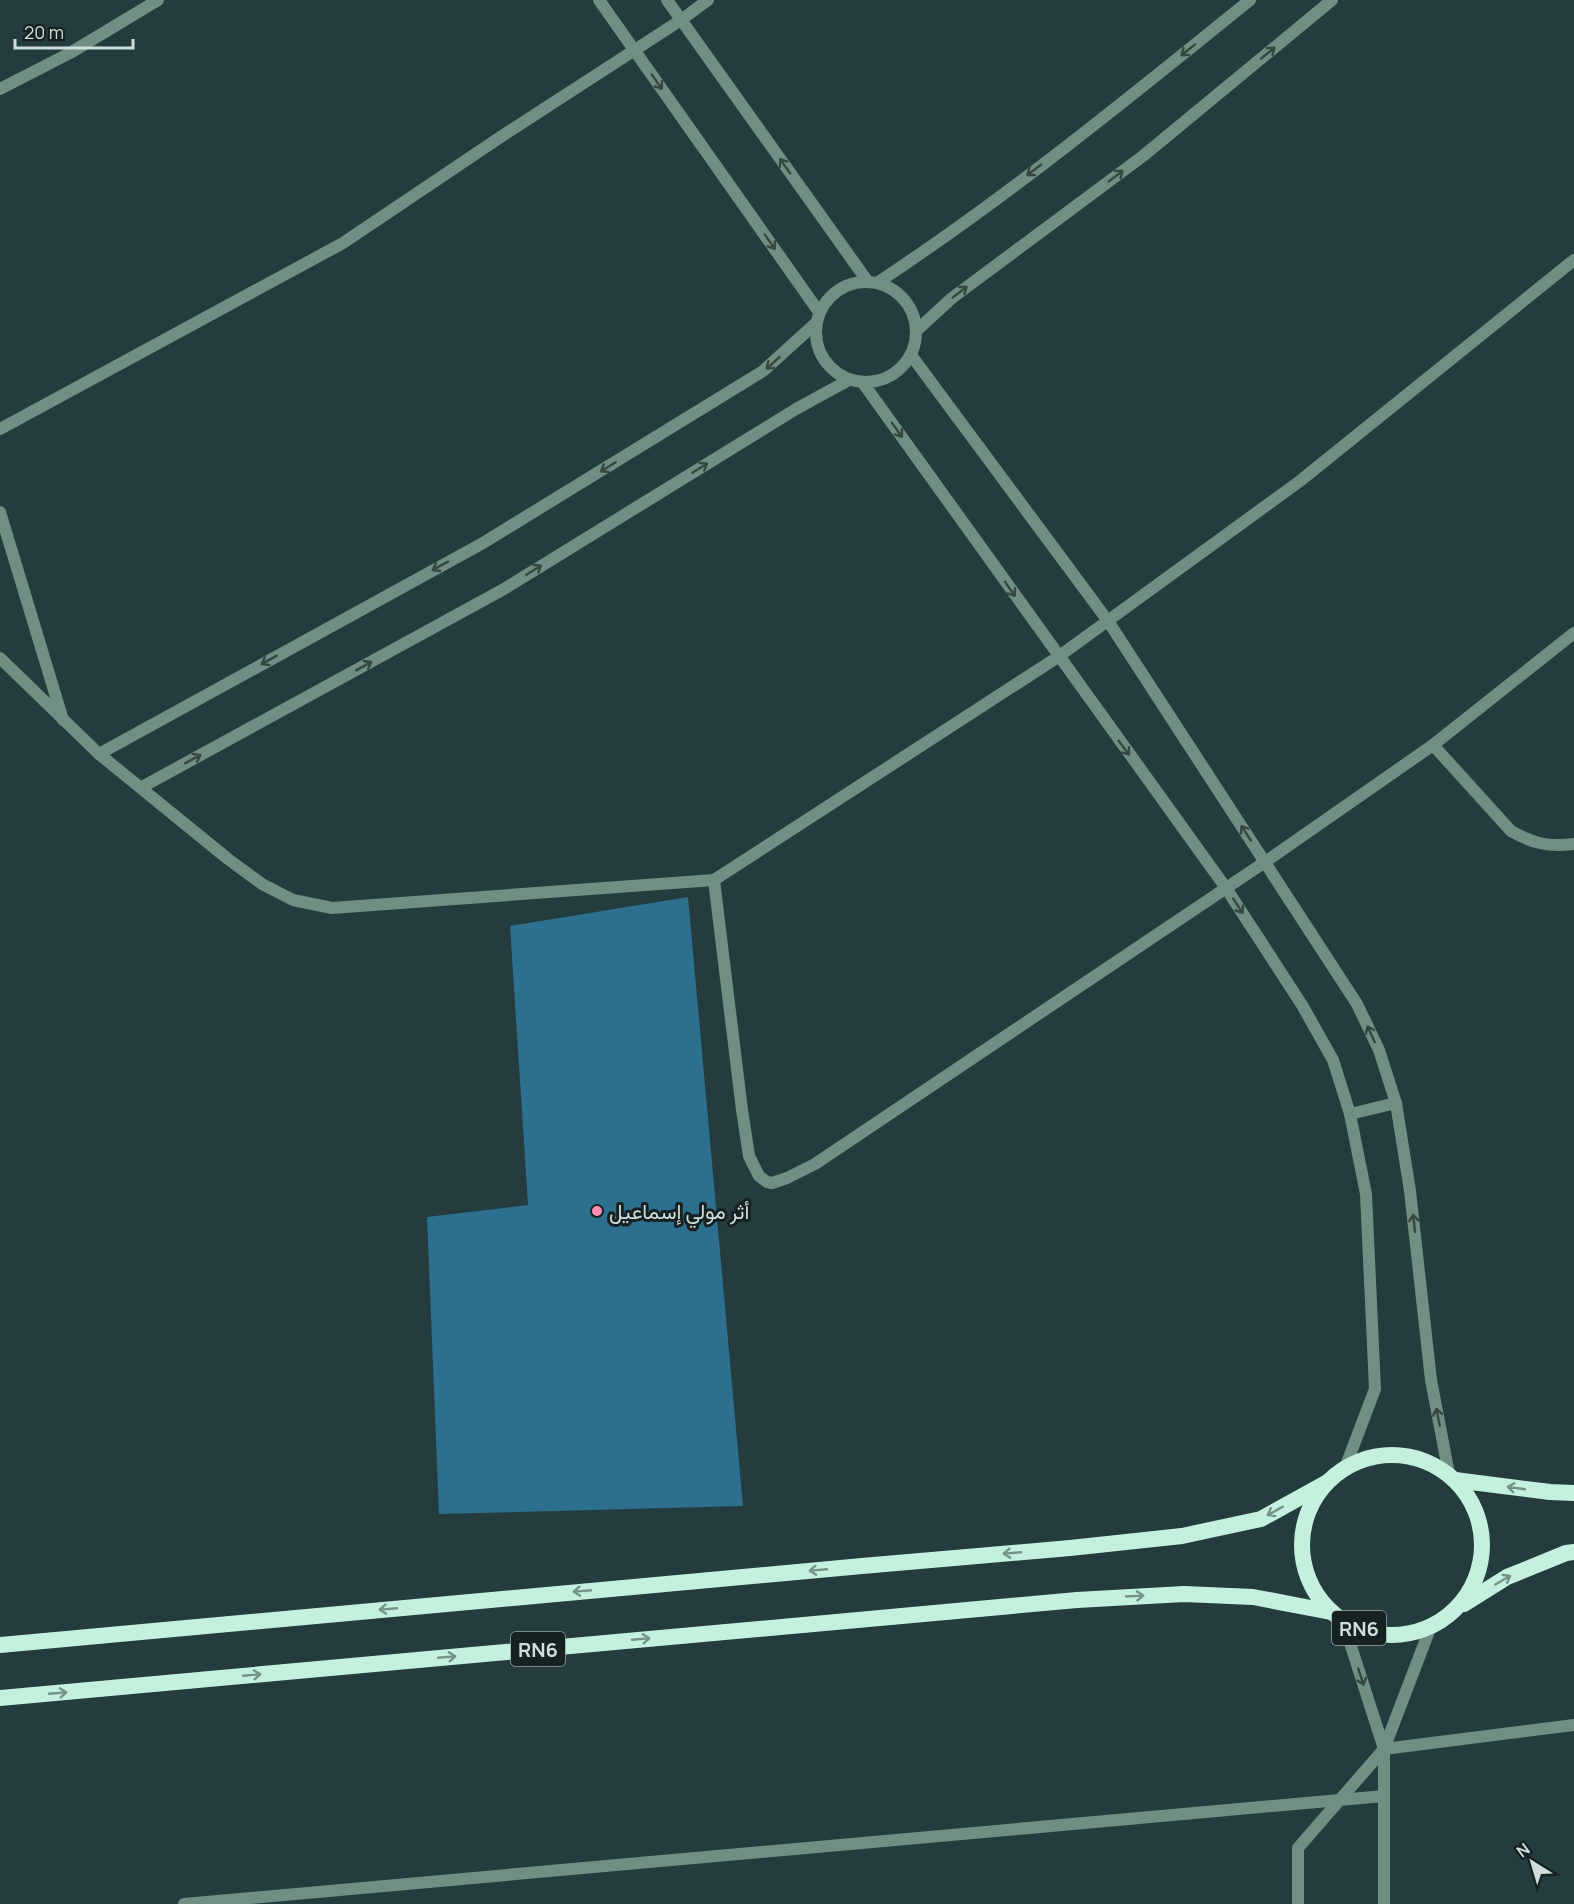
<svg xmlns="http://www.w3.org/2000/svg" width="1574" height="1904" viewBox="0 0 1574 1904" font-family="Manrope,Vazirmatn,sans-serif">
  <rect width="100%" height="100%" fill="#243c3d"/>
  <!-- building -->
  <polygon fill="#2c6f8e" points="688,897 743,1506 439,1514 427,1217 528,1205 510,926"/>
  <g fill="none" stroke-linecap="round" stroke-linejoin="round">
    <!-- minor -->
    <g stroke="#718e82" stroke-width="12">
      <polyline points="599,0 819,312"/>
      <polyline points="667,0 868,282"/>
      <polyline points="0,89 70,53 158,0"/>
      <circle cx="866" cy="332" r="50"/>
      <path d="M877,283C1007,197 1129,98 1250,0"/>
      <polyline points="916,331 952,298 1143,156 1332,0"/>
      <polyline points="911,355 1108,621 1357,1004 1379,1050 1396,1103 1410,1191 1431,1380 1449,1474"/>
      <polyline points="863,383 1226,888 1302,1005 1333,1060 1350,1114 1366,1194 1375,1389 1345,1468"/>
      <polyline points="0,429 343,243 505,134 681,20 708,0"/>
      <polyline points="0,512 63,720"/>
      <polyline points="0,658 99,754 228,859 262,884 293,900 332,908 714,880 1058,657 1300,481 1574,260"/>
      <path d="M1433,745L1511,831C1534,844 1548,847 1574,844"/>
      <polyline points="99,754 483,543 763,371 816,323"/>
      <polyline points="142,787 504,589 796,409 849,380"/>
      <polyline points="714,880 742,1110 749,1156 759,1176 767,1182 772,1183 787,1178 815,1164 1265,862 1433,745 1574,633"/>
      <polyline points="1350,1114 1396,1103"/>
      <polyline points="1343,1621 1384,1749 1431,1626"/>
      <polyline points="184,1904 1384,1796"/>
      <polyline points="1298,1904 1298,1848 1384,1749 1574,1725"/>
      <polyline points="1384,1904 1384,1749"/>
    </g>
    <!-- trunk -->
    <g stroke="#c4f0de" stroke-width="16">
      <circle cx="1392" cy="1545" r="90"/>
      <polyline points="1455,1480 1550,1492 1574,1493"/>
      <polyline points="1464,1604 1507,1577 1566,1553 1574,1552"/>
      <polyline points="0,1645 862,1566 1070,1548 1182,1536 1261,1519 1326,1483"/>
      <polyline points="0,1698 1077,1600 1184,1594 1253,1597 1331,1612"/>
    </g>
  </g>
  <!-- one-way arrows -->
  <defs><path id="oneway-shaft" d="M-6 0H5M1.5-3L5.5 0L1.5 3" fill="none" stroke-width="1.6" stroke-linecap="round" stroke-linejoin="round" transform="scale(1.5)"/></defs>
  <g stroke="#364743">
    <use href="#oneway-shaft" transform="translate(1188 50) rotate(141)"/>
    <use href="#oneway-shaft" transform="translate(1268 53) rotate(-39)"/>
    <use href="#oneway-shaft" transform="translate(657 82) rotate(55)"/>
    <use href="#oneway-shaft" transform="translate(785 166) rotate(-125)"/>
    <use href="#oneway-shaft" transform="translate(1034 170) rotate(143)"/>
    <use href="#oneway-shaft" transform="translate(1116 176) rotate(-37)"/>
    <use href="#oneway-shaft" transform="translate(770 242) rotate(55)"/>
    <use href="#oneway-shaft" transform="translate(960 292) rotate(-37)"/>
    <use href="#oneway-shaft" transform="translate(773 363) rotate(138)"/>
    <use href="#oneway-shaft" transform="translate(897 430) rotate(55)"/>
    <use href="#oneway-shaft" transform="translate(608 467) rotate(148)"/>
    <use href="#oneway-shaft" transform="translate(700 468) rotate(-32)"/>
    <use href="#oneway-shaft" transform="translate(440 566) rotate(151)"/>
    <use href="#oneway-shaft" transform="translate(534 570) rotate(-32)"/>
    <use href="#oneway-shaft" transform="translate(1010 589) rotate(55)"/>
    <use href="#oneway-shaft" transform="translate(269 660) rotate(151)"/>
    <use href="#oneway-shaft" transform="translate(364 666) rotate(-29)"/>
    <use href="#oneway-shaft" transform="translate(1124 748) rotate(54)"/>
    <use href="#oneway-shaft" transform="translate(193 759) rotate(-29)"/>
    <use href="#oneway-shaft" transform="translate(1246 833) rotate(-123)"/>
    <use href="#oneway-shaft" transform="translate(1238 906) rotate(57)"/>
    <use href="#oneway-shaft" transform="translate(1371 1034) rotate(-115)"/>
    <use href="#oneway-shaft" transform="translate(1414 1223) rotate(-96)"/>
    <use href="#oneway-shaft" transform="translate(1438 1417) rotate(-101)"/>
    <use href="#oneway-shaft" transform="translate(1361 1677) rotate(72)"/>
  </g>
  <g stroke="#769389">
    <use href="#oneway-shaft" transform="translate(1516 1488) rotate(-172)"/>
    <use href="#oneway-shaft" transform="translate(1275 1511) rotate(151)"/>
    <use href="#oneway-shaft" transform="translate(1012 1553) rotate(175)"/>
    <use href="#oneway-shaft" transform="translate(818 1570) rotate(175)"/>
    <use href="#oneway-shaft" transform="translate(1503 1580) rotate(-30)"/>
    <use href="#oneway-shaft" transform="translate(582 1591) rotate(175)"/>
    <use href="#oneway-shaft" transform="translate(1135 1596) rotate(-3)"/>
    <use href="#oneway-shaft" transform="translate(388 1609) rotate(175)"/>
    <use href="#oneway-shaft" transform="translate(641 1639) rotate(-5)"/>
    <use href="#oneway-shaft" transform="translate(447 1657) rotate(-5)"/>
    <use href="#oneway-shaft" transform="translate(252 1675) rotate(-5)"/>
    <use href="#oneway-shaft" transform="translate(58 1693) rotate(-5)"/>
  </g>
  <!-- markers -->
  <circle fill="#ff8eba" stroke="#162121" stroke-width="2" cx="597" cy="1211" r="6"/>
  <g text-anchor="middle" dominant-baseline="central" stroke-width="6" stroke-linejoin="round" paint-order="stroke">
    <!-- shield labels -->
    <g fill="#162121" stroke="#98a5a5" stroke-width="1.5">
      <rect x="1332" y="1611" width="54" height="34" rx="4.5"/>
      <rect x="511" y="1632" width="54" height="34" rx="4.5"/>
    </g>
    <g font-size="20" font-weight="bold" fill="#cfdddd">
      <text x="1359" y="1628">RN6</text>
      <text x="538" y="1649">RN6</text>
    </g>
    <!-- poi labels -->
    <g font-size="21" fill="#cfdddd" stroke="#162121" text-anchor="start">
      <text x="609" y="1211">أثر مولي إسماعيل</text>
    </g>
  </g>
  <!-- north arrow -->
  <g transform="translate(1532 1862) rotate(323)" stroke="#162121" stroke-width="4.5" paint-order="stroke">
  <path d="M0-4.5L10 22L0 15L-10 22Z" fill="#cfdddd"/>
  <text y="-9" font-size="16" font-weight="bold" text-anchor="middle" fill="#cfdddd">N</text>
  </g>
  <!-- scale -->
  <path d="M15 39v9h118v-9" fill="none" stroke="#cfdddd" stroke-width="3"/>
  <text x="24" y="39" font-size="18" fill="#cfdddd" stroke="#162121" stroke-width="4.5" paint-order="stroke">20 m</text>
</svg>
